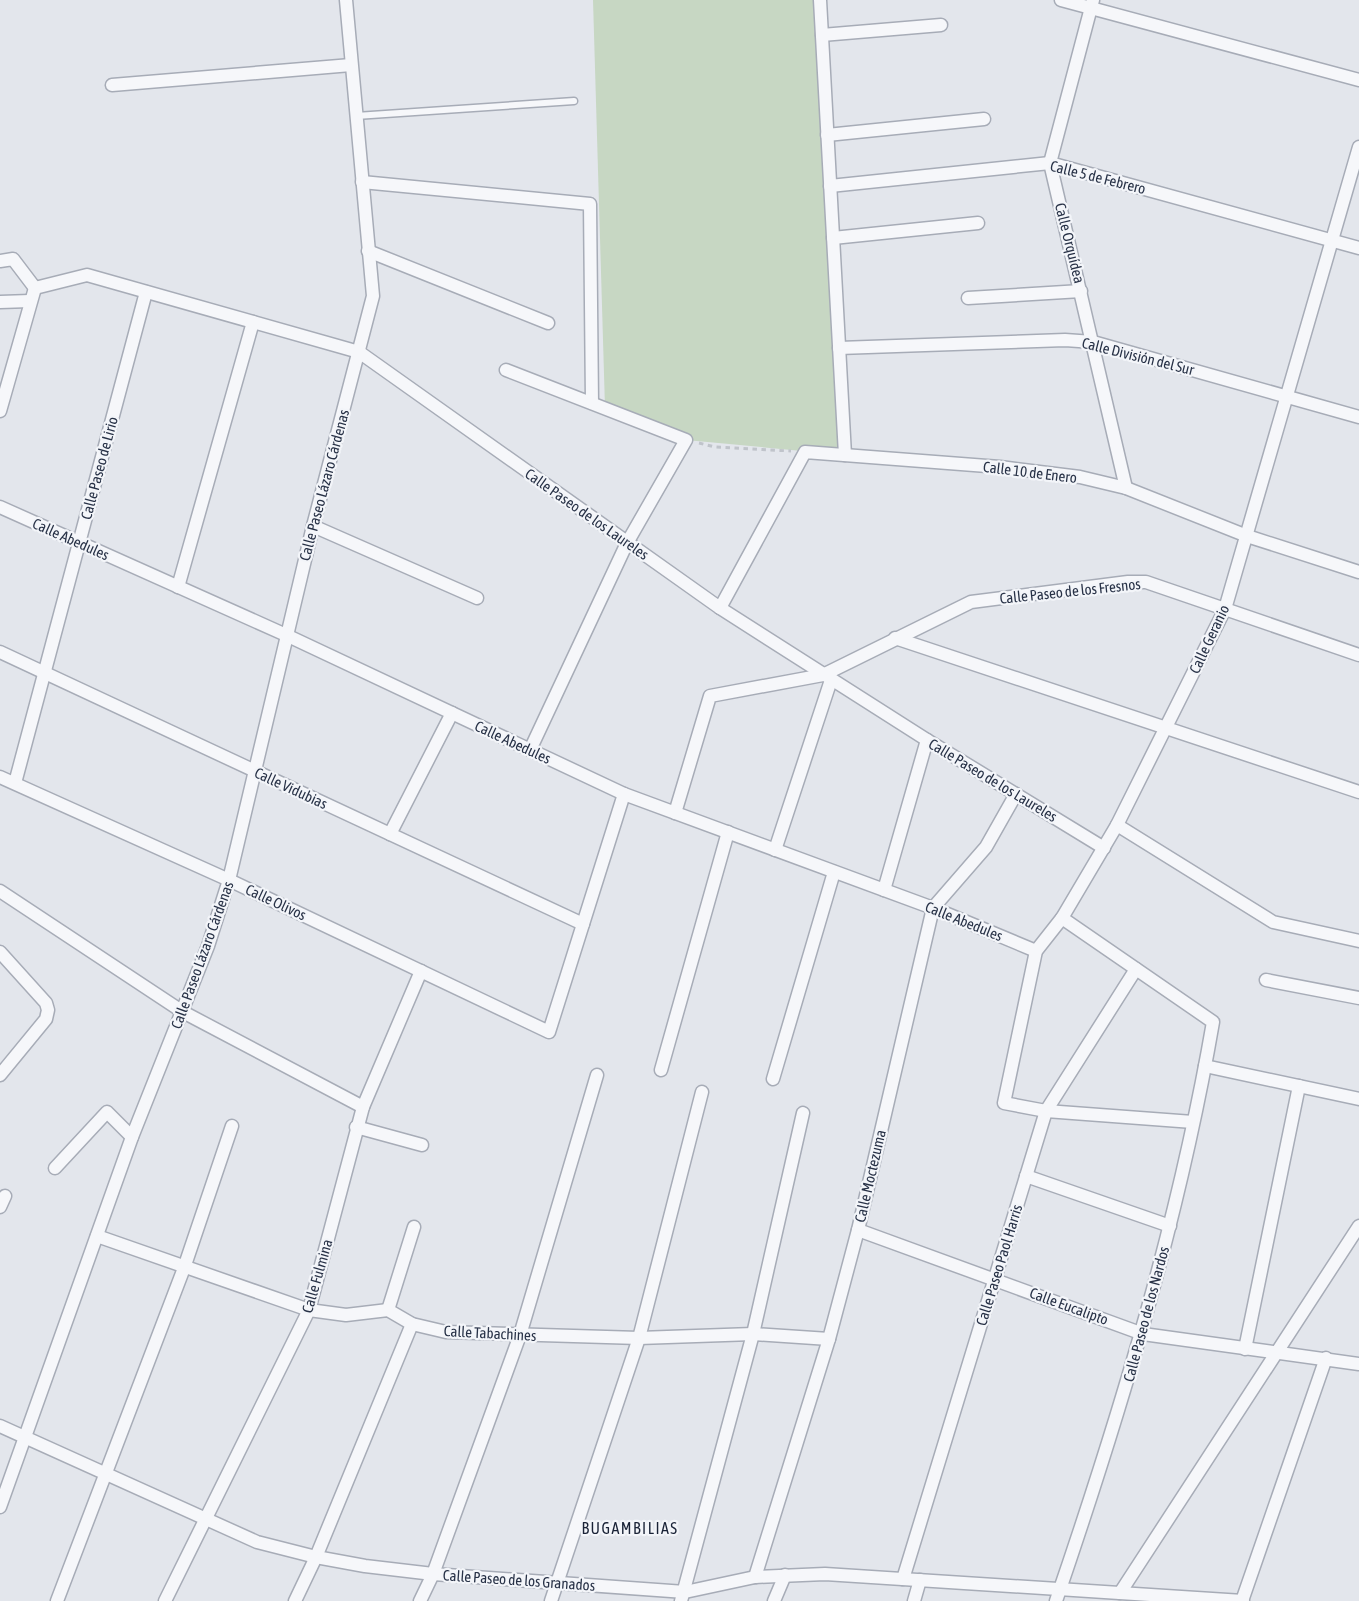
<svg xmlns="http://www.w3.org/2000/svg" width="1359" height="1601" viewBox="0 0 1359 1601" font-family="'Asap Condensed',sans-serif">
  <rect width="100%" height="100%" fill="#e3e6ec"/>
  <!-- green -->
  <polygon fill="#c7d7c3" points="593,0 820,0 845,455 686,440 605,408"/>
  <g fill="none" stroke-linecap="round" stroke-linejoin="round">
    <defs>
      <polyline id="service" points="356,116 574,101"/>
      <g id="minor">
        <polyline points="820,0 845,455"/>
        <polyline points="1061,0 1359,80"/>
        <polyline points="1093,0 1050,163 1126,488"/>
        <polyline points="822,35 941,25"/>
        <polyline points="112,85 351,65"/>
        <polyline points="827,135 984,119"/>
        <polyline points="362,182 590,204 592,403"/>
        <polyline points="830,186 1050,163 1359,248"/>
        <polyline points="833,238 978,223"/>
        <polyline points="368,251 548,323"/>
        <polyline points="0,261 13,259 35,288"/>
        <polyline points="35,288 87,275 359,352 720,608 927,740 1104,848"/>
        <polyline points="968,298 1081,291"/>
        <polyline points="0,302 30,301"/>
        <polyline points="839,348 1065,340 1093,342 1359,417"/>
        <polyline points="506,370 686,440 627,543 530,750"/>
        <polyline points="0,411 35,288"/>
        <polyline points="0,507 286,635 624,794 933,908 1036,951"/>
        <polyline points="313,526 477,598"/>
        <polyline points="178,587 253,322"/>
        <polyline points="720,608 805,452 1000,467 1080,477 1126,488 1247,536 1359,572"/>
        <polyline points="895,638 1359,792"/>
        <polyline points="0,652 583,924"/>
        <polyline points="0,777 229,880 549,1032 624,794"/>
        <polyline points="15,783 146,292"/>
        <polyline points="675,813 710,696 823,675 971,602 1128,582 1146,582 1359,655"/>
        <polyline points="1117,825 1273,922 1359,941"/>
        <polyline points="390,834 452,713"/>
        <polyline points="775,850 831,680"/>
        <polyline points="884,890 927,740"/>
        <polyline points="0,891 183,1012 363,1107"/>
        <polyline points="0,952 46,1003 48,1010 46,1019 0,1075"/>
        <polyline points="1266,980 1359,998"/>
        <polyline points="1205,1066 1359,1099"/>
        <polyline points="661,1070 728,832"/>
        <polyline points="773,1079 834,872"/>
        <polyline points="1193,1122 1046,1111 1004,1103 1036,951 1062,918 1117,825 1225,609 1359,147"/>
        <polyline points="356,1127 422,1145"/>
        <polyline points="55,1168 107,1112 132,1137"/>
        <polyline points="1026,1176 1170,1226"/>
        <polyline points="0,1207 5,1196"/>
        <polyline points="858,1230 1143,1334 1359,1364"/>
        <polyline points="97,1236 309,1310 346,1315 388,1310 412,1324 446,1332 639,1338 753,1334 829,1339"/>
        <polyline points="388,1310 414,1227"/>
        <polyline points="1245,1349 1299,1086"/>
        <polyline points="0,1426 257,1542 316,1557 365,1566 433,1574 685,1592 755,1577 825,1574 1243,1601"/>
        <polyline points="0,1507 132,1137 208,946 229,880 313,526 373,296 346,0"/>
        <polyline points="755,1577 829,1339 858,1230 933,908 986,847 1016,794"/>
        <polyline points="903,1579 1046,1111 1136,969"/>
        <polyline points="1120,1593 1359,1226"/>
        <polyline points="57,1601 184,1268 232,1126"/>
        <polyline points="165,1601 309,1310 363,1107 421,971"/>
        <polyline points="295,1601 316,1557 412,1324"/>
        <polyline points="420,1601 433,1574 520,1335 597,1075"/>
        <polyline points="551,1601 639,1338 702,1092"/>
        <polyline points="681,1601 753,1334 803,1113"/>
        <polyline points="774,1601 785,1575"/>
        <polyline points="914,1601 920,1580"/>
        <path d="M1056,1601C1121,1411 1179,1219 1213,1022L1062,918"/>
        <polyline points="1242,1601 1326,1358"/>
      </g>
    </defs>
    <!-- service casing -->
    <use href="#service" stroke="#a7acb7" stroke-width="9"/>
    <!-- minor casing -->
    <use href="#minor" stroke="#a7acb7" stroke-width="15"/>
    <!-- path -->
    <polyline stroke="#c0c4cb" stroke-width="3" stroke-dasharray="4.5 4.5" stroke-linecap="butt" points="699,443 715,447 791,451"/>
    <!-- service -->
    <use href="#service" stroke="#f6f7fa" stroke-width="6"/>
    <!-- minor -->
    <use href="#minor" stroke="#f6f7fa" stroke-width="12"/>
  </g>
  <g text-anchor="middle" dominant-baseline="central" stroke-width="4.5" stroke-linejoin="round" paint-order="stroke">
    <!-- street labels -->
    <g font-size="15" fill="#283247" stroke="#f3f5f9">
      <text transform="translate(1098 177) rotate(14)">Calle 5 de Febrero</text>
      <text transform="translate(1070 243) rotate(76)">Calle Orquídea</text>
      <text transform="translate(1138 356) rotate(14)">Calle División del Sur</text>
      <text transform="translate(99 468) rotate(-75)">Calle Paseo de Lirio</text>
      <text transform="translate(1030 472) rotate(7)">Calle 10 de Enero</text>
      <text transform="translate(324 485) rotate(-75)">Calle Paseo Lázaro Cárdenas</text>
      <text transform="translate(587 514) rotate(35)">Calle Paseo de los Laureles</text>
      <text transform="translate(71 539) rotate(24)">Calle Abedules</text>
      <text transform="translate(1070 591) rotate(-6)">Calle Paseo de los Fresnos</text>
      <text transform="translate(1209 639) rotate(-65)">Calle Geranio</text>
      <text transform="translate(513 742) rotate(25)">Calle Abedules</text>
      <text transform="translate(993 780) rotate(31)">Calle Paseo de los Laureles</text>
      <text transform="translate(291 788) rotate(25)">Calle Vidubias</text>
      <text transform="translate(276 902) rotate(25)">Calle Olivos</text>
      <text transform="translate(964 921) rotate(22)">Calle Abedules</text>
      <text transform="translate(202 955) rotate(-70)">Calle Paseo Lázaro Cárdenas</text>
      <text transform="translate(870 1176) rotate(-77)">Calle Moctezuma</text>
      <text transform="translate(999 1265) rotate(-73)">Calle Paseo Paol Harris</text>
      <text transform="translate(317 1276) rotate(-74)">Calle Fulmina</text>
      <text transform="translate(1069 1306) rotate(20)">Calle Eucalipto</text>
      <text transform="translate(1146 1314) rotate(-75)">Calle Paseo de los Nardos</text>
      <text transform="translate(490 1333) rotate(3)">Calle Tabachines</text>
      <text transform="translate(519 1580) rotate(4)">Calle Paseo de los Granados</text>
    </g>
    <!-- neighbourhood labels -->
    <g font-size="16" letter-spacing="1.5" fill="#1a2337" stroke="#f3f5f9">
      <text x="630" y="1528">BUGAMBILIAS</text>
    </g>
  </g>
</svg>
